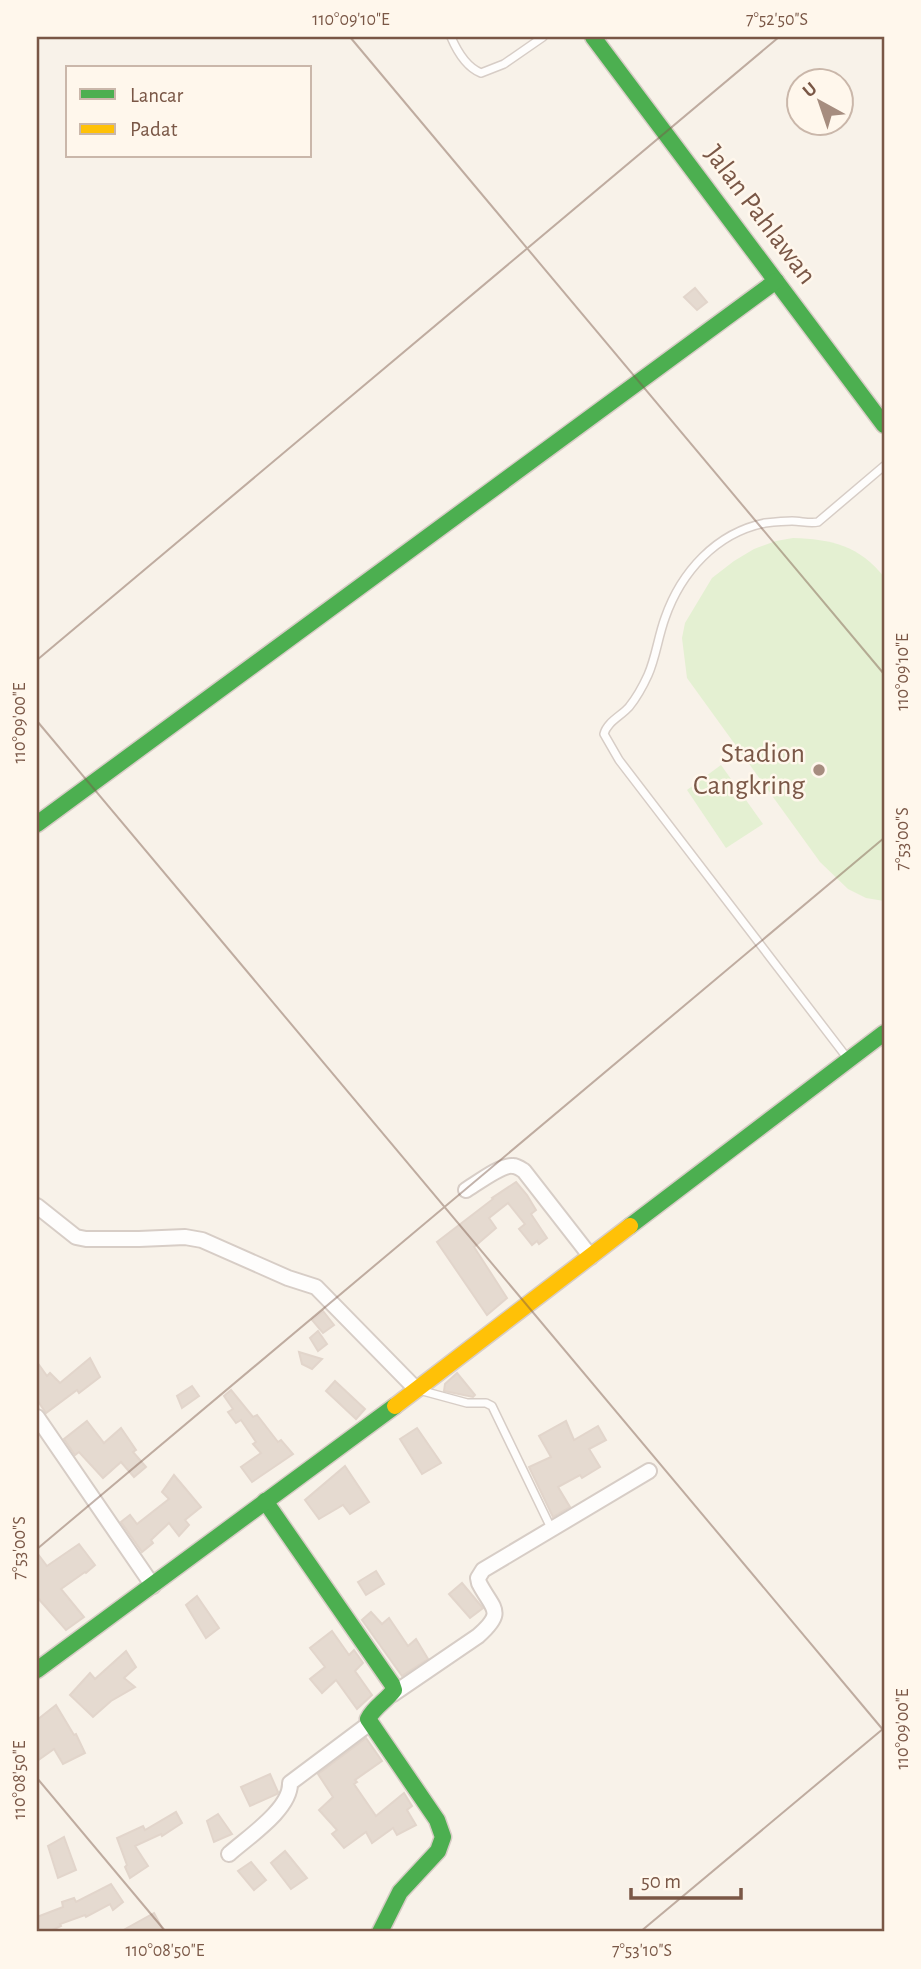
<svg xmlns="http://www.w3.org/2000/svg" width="921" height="1969" viewBox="0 0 921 1969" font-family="'Alegreya Sans',sans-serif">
  <rect width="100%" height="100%" fill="#f8f2e9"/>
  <!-- green -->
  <g fill="#e4f0d2">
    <path d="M793,538C831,539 860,546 884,577V901L866,898L848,889L820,862L687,678L682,638L685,623L712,578L734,561L754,549L776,541Z"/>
    <polygon points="721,765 763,824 726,848 687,790"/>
  </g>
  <!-- building -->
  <g fill="#e5dad0" stroke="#e2d5cb" stroke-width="2">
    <polygon points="695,288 707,302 697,310 684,297"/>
    <polygon points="516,1182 527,1195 536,1210 531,1214 547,1238 539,1244 537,1241 532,1245 519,1229 525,1224 508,1203 489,1218 496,1228 474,1247 507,1298 487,1315 437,1242 493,1199 492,1198"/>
    <polygon points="323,1311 334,1325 323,1333 312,1320"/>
    <polygon points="318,1331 327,1344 318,1351 310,1338"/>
    <polygon points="299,1352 322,1359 312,1369 302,1364"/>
    <polygon points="90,1358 100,1377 79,1393 77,1390 46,1413 37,1400 37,1362 47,1376 50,1373 60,1383"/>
    <polygon points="457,1373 475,1395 473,1397 444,1391 445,1384"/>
    <polygon points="335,1381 365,1409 356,1419 326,1391"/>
    <polygon points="192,1386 199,1396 182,1408 177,1396"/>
    <polygon points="231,1390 253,1417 257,1415 278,1442 281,1440 293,1454 252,1482 241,1467 261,1453 253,1444 256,1442 241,1420 236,1423 228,1412 233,1409 224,1396"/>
    <polygon points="87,1421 104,1443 121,1428 136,1450 133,1452 146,1467 134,1477 121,1462 103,1478 79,1452 75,1455 64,1439"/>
    <polygon points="566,1421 574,1440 598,1426 606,1440 589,1449 600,1467 582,1478 580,1475 558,1487 570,1507 553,1517 529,1467 551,1457 539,1436"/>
    <polygon points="417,1428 441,1463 422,1474 400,1439"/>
    <polygon points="345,1466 369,1502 350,1514 343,1505 319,1519 305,1500"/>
    <polygon points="174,1475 201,1507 185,1520 189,1525 179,1536 169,1523 151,1540 153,1543 142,1552 121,1522 130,1515 137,1524 169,1499 162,1492"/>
    <polygon points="79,1544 95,1565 86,1573 85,1572 61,1589 84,1617 66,1630 37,1597 37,1553 47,1566"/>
    <polygon points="376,1571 384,1584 366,1595 358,1582"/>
    <polygon points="462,1583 483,1608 470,1618 449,1594"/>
    <polygon points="197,1596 219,1628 206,1638 186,1605"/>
    <polygon points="371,1612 382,1624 389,1618 408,1646 416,1639 428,1659 402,1676 362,1620"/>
    <polygon points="332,1631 349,1655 354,1650 363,1663 355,1671 372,1695 357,1709 336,1680 322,1693 310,1679 325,1667 310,1648"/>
    <polygon points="126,1651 136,1667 124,1678 135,1687 111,1701 93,1717 70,1695 90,1673 95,1679"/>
    <polygon points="56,1705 74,1735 76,1734 85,1753 63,1764 54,1749 37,1761 37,1720"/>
    <polygon points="366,1738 382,1761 355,1780 357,1782 354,1784 376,1816 404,1793 412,1806 407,1810 416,1825 397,1835 393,1828 372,1843 366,1832 344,1848 332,1834 337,1830 319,1810 333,1797 318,1774"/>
    <polygon points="270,1774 278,1792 277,1794 250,1806 241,1787"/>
    <polygon points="176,1812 182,1823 162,1836 161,1834 135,1846 148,1866 130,1878 125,1867 127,1865 117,1838 143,1826 145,1830"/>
    <polygon points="218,1814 232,1834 214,1842 207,1821"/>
    <polygon points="64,1837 76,1870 58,1878 48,1846"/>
    <polygon points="285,1851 307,1878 291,1889 271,1863"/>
    <polygon points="251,1862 266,1880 254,1890 238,1871"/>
    <polygon points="111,1884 123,1902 113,1910 110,1904 86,1917 85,1915 60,1924 61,1926 48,1932 37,1932 37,1917 63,1907 62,1902 74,1898 76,1902"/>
    <polygon points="154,1913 164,1932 120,1932"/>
  </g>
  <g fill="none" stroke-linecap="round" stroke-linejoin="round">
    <defs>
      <g id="lane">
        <path d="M451,37C457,51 466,67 481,73L504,64L543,37"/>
        <path d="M848,1059L619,760L604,734C607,722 621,716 629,707C637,697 643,686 648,675C656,657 658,637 665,618C681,572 716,533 765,523C774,522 783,521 792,521C801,521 810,524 818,522L884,466"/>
        <polyline points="419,1390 467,1403 486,1403 492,1406 551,1528"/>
      </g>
      <g id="street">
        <path d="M466,1190C476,1184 502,1164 513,1166C517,1166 521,1169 524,1171L591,1257"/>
        <polyline points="37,1206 76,1237 86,1239 139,1239 185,1237 202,1240 288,1278 316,1287 416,1389"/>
        <polyline points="37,1417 153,1586"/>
        <path d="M393,1694L478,1636C506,1611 493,1610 479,1583L478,1578L483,1570L649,1471"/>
        <path d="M229,1854C248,1837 291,1809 290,1783L370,1723"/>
      </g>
      <g id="fast">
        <polyline points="593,37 884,425"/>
        <polyline points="37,824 776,281"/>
        <polyline points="630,1226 884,1033"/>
        <path d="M265,1501L392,1684L394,1690C386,1701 374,1707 368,1719L437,1820L443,1837L438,1851L400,1892L380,1932"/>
        <polyline points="37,1670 395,1406"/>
      </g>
      <polyline id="slow" points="395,1406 630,1226"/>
    </defs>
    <!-- lane casing -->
    <use href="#lane" stroke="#d7cdc6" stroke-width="10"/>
    <!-- street casing -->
    <use href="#street" stroke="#d7cdc6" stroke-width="18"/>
    <!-- fast casing -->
    <use href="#fast" stroke="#d8cdc6" stroke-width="19"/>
    <!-- slow casing -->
    <use href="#slow" stroke="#d8cdc6" stroke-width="19"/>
    <!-- lane -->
    <use href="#lane" stroke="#fefdfc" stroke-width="7"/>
    <!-- street -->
    <use href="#street" stroke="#fefdfc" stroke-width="14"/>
    <!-- fast -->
    <use href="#fast" stroke="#4caf50" stroke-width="16"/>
    <!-- slow -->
    <use href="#slow" stroke="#ffc107" stroke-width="16"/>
  </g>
  <!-- ticks -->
  <path fill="none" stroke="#7a5746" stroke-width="2" stroke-opacity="0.45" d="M350,37L884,674M37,660L779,37M37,721L884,1731M37,1549L884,838M37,1778L166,1932M640,1932L884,1728"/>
  <!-- markers -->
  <circle fill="#a68d7f" stroke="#fff7ec" stroke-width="2.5" cx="819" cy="770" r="7"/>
  <g text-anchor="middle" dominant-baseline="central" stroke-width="5" stroke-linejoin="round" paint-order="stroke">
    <!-- street labels -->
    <g font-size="28" fill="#7a5746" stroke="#fff7ec">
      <text transform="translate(760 215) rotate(53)">Jalan Pahlawan</text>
    </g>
    <!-- poi labels -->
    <g font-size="28" fill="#7a5746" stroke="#fff7ec" text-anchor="end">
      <text x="805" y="754">Stadion<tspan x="805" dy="32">Cangkring</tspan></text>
    </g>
  </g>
  <!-- border -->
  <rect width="921" height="1969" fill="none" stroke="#fff7ec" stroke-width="77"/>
  <!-- legend -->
  <rect x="66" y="66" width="245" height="91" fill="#fff7ec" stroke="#cab7aa" stroke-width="2"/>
  <rect x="80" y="89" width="35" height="10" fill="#4caf50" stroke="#cab7aa" stroke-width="2"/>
  <text x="130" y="102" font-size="21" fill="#7a5746">Lancar</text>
  <rect x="80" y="124" width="35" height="10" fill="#ffc107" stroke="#cab7aa" stroke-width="2"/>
  <text x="130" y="136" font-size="21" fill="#7a5746">Padat</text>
  <!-- north arrow -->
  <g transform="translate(820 102) rotate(320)"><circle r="33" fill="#fff7ec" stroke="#cab7aa" stroke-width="2"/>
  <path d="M0-5L12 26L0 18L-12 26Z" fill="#a68d7f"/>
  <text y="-10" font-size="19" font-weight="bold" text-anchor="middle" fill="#7a5746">U</text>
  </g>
  <!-- scale -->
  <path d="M631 1888v10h110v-10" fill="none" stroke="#7a5746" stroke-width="3.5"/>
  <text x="641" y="1888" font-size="21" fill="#7a5746" stroke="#fff7ec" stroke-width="5" paint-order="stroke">50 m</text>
  <rect x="38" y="38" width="845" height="1892" fill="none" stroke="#7a5746" stroke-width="2.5"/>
  <g font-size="18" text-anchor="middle" fill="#7a5746">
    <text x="351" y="25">110°09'10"E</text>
    <text x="777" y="25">7°52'50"S</text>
    <text transform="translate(902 672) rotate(-90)" y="6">110°09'10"E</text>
    <text transform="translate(19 723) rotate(-90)" y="6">110°09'00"E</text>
    <text transform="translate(902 839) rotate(-90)" y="6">7°53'00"S</text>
    <text transform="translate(19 1548) rotate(-90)" y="6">7°53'00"S</text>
    <text transform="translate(902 1729) rotate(-90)" y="6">110°09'00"E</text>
    <text transform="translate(19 1780) rotate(-90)" y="6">110°08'50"E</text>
    <text x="165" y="1956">110°08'50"E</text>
    <text x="642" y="1956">7°53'10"S</text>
  </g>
</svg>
